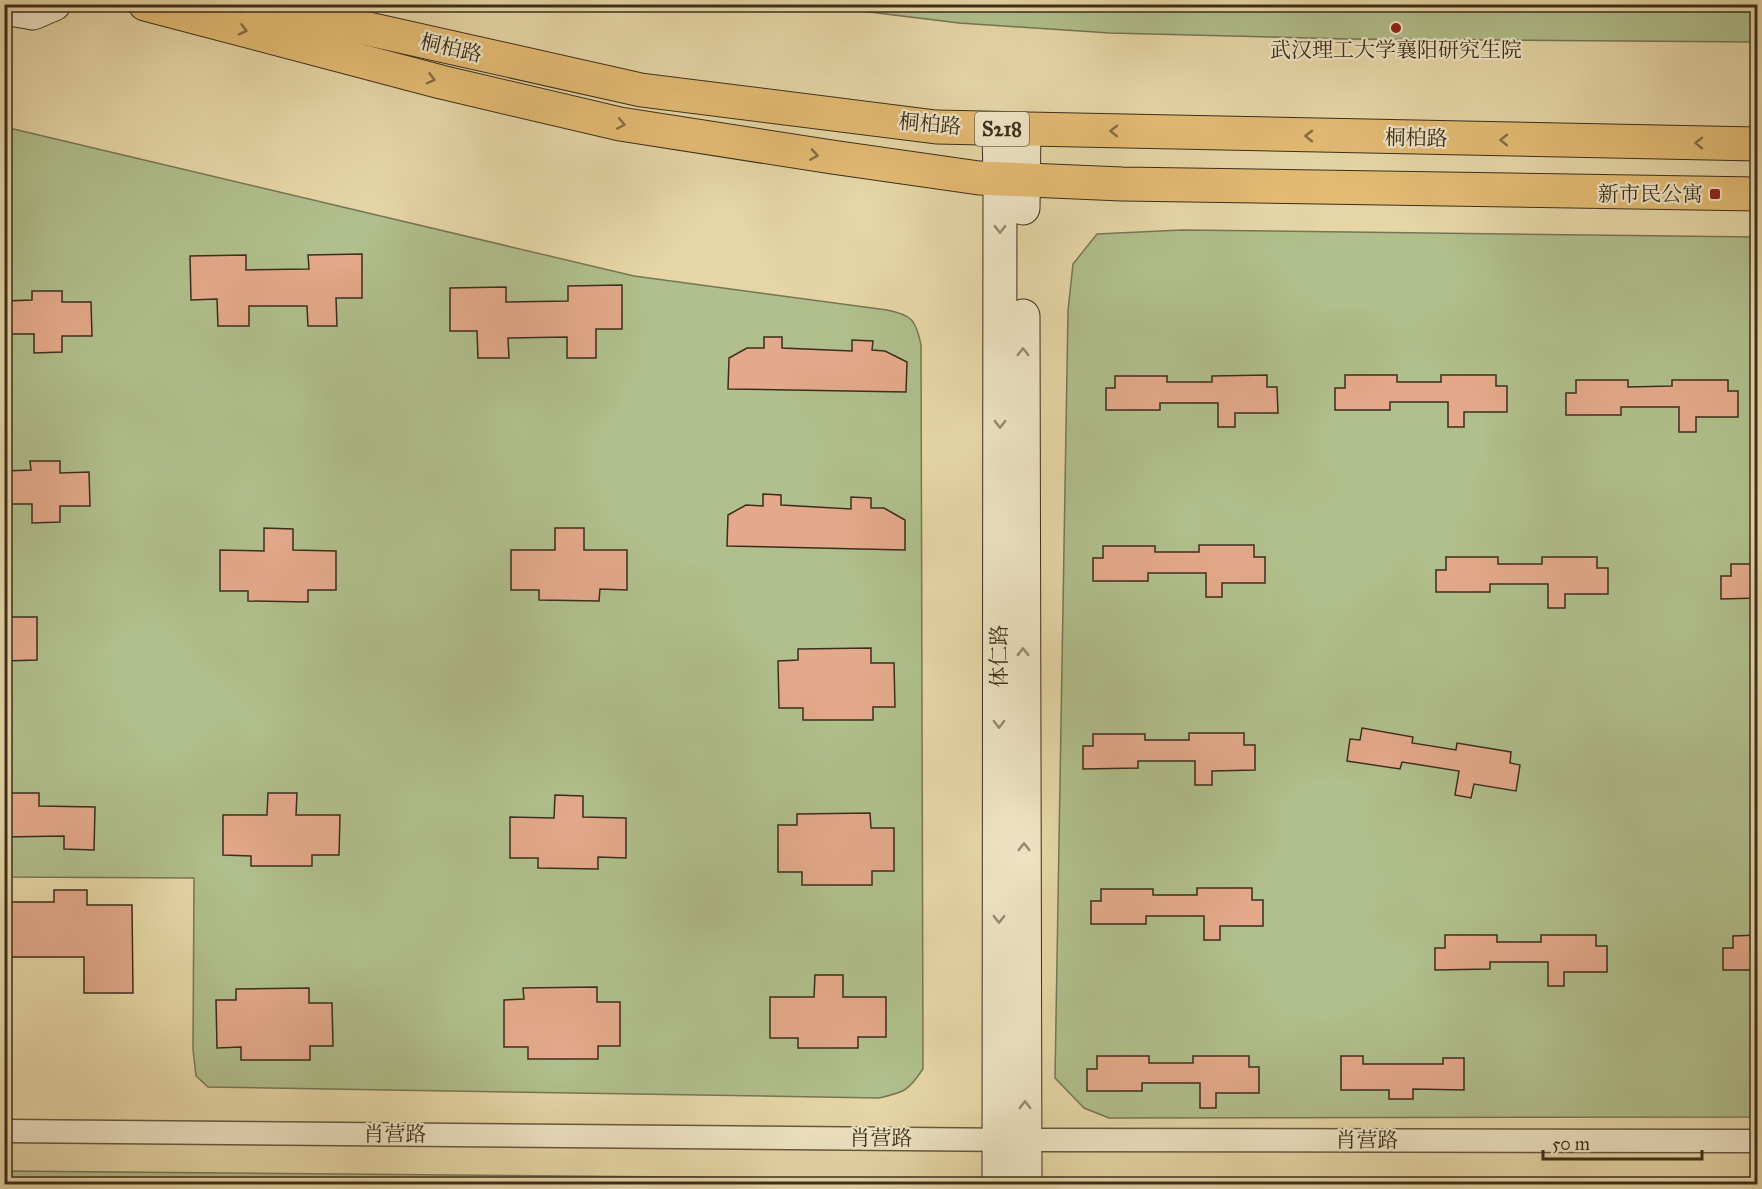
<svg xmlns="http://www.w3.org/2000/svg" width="1762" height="1189" viewBox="0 0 1762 1189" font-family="'IM FELL Great Primer','Noto Serif SC',serif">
  <rect width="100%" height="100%" fill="#e6d6a6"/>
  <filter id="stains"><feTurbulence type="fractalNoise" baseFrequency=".00333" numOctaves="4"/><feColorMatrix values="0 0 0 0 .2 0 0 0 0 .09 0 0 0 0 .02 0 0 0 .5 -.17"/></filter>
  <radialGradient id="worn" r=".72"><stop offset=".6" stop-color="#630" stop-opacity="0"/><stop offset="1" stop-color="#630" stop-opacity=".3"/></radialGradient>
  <!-- green -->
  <g fill="#b0bf8b" stroke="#767654" stroke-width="1.5">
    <polygon points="1757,4 1757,42 1347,39 1110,33 959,23 812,5"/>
    <path d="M5,127L634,276L887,310C912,315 916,320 921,345L923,1069C908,1091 905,1092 879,1098L208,1087L196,1076L193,1049L194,878L5,877Z"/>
    <polygon points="1182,230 1757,237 1757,1117 1109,1118 1084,1108 1055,1078 1068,311 1073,264 1097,234"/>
    <polygon points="5,1171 897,1179 913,1184 5,1184"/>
  </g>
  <!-- building -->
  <g fill="#e3a98a" stroke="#3c2e1c" stroke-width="1.5">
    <polygon points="362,254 362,298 336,298 337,326 308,326 307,306 249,306 249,326 218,326 217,299 191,300 190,256 246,255 246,270 309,269 308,255"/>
    <polygon points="622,285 622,329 596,329 596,358 567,358 567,337 508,338 509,358 478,358 477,331 450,331 450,288 506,287 506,302 568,301 568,286"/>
    <polygon points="32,291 62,291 62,302 91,302 92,336 62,336 62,352 34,353 34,334 4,334 4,301 32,300"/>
    <polygon points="764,337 782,337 782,348 852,351 852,340 873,341 872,350 885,351 907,362 906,392 728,389 729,358 747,348 764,348"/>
    <polygon points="1267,375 1267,387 1277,387 1278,413 1235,413 1235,427 1218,427 1218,403 1160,403 1160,410 1106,410 1106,388 1115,388 1115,376 1167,376 1167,382 1212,382 1212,376"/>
    <polygon points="1345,375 1397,375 1397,382 1441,382 1441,375 1496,375 1496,386 1507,386 1507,412 1464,412 1464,427 1448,427 1448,402 1390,402 1390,410 1335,410 1335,388 1345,388"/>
    <polygon points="1576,380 1628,380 1628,387 1672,386 1672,380 1728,380 1728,391 1738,391 1738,417 1696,417 1696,432 1679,432 1679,407 1621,407 1621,415 1566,415 1566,393 1576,393"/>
    <polygon points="30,461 60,461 60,473 89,472 90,506 60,506 60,522 32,523 32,504 4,504 4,471 31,470"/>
    <polygon points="763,494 781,495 781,505 851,509 851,497 871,498 871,508 884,508 905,520 905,550 727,546 728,515 746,505 763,506"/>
    <polygon points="264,528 293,529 293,550 336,551 336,590 308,590 308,602 248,601 248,591 220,591 220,550 264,551"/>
    <polygon points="555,528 584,528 584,550 627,550 627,590 600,589 599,601 539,600 539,590 511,590 511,550 555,550"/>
    <polygon points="1199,545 1254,545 1254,557 1265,557 1265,583 1222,583 1222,597 1206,597 1206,573 1148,573 1148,581 1093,581 1093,558 1103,558 1103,546 1155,546 1155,552 1199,552"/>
    <polygon points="1446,557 1498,557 1498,564 1542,564 1542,557 1597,557 1597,568 1608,568 1608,594 1565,594 1565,608 1548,608 1548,584 1490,584 1490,592 1436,592 1436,570 1446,570"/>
    <polygon points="1731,564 1758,564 1758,598 1721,599 1721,576 1731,576"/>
    <polygon points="4,617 37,617 37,660 4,661"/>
    <polygon points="871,648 871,663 894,663 895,707 873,707 873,720 803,720 803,708 779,708 778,661 798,660 798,649"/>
    <polygon points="1362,728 1413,737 1412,743 1456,750 1457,743 1511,752 1510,763 1520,765 1516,791 1474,784 1471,798 1455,795 1459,771 1402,762 1400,769 1347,761 1350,739 1360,740"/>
    <polygon points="1189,733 1244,733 1244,745 1255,745 1255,770 1212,771 1212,785 1195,785 1195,761 1138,761 1138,768 1083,769 1083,746 1093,746 1093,734 1145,734 1145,740 1189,740"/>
    <polygon points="4,793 39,793 39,806 95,807 94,850 64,849 64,836 4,837"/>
    <polygon points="268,793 297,793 296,815 340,815 339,855 312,855 312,866 251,866 251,856 223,855 223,815 267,815"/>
    <polygon points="555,795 583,796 583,817 626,818 626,858 598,857 598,869 538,868 538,858 510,858 510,817 554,818"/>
    <polygon points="870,813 871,828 894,828 894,871 872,871 872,885 802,885 802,872 778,872 778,825 797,825 797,814"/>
    <polygon points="1197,888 1252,888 1252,900 1263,900 1263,926 1220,926 1220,940 1204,940 1204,916 1146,916 1146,924 1091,924 1091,901 1101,901 1101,889 1153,889 1153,895 1197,895"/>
    <polygon points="54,890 87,890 87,905 132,905 133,993 84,993 84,957 4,957 4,902 54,902"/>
    <polygon points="1445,935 1497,935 1497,942 1541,942 1541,935 1596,935 1596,946 1607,946 1607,972 1564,972 1564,986 1548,986 1548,962 1490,962 1490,969 1435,970 1435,948 1445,948"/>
    <polygon points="1758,935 1758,970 1723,970 1723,948 1733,948 1733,936"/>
    <polygon points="815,975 843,975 843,997 886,997 886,1037 858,1037 858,1048 798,1048 798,1038 770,1038 770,997 814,997"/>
    <polygon points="597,987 597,1002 620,1002 620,1046 598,1046 598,1059 528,1059 528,1047 504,1047 504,1000 524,999 523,988"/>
    <polygon points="309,988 309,1003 332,1003 333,1046 310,1046 310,1060 241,1060 241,1047 217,1048 216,1000 236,1000 236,989"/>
    <polygon points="1097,1056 1149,1056 1149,1063 1193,1063 1193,1056 1249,1056 1249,1067 1259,1067 1259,1093 1216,1093 1216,1108 1200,1108 1200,1083 1142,1083 1142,1091 1087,1091 1087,1069 1097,1069"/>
    <polygon points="1341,1056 1363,1056 1363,1064 1443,1064 1443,1058 1464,1058 1464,1090 1413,1089 1413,1099 1389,1099 1389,1090 1341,1090"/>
  </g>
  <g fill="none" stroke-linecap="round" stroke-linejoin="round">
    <defs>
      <polyline id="street" points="4,1131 1025,1140 1758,1141"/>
      <g id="secondary">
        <polyline points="4,8 33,13 54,4"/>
        <polyline points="999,129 1000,179 999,1184"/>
        <polyline points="1023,208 1024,129"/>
        <polyline points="1023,316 1025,1184"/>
      </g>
      <g id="primary">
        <polyline points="145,4 441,82 620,124 832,157 979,178 1122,184 1758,194"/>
        <polyline points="257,4 641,90 936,127 1758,144"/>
      </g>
    </defs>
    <!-- street casing -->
    <use href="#street" stroke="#66583e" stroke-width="25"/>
    <!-- secondary casing -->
    <use href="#secondary" stroke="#3c2e1c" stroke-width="35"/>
    <!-- primary casing -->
    <use href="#primary" stroke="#3c2e1c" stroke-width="35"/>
    <!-- street -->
    <use href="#street" stroke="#efe4c5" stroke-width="22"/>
    <!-- secondary -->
    <use href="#secondary" stroke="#efe4c5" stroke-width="33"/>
    <!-- primary -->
    <use href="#primary" stroke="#e3bb73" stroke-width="33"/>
  </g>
  <!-- one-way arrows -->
  <defs><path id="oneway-chevron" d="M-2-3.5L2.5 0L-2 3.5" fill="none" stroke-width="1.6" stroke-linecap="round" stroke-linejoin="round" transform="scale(1.5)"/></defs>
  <g stroke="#876d43">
    <use href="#oneway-chevron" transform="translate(243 30) rotate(15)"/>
    <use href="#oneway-chevron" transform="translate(431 79) rotate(15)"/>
    <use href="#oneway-chevron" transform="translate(621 124) rotate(11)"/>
    <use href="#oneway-chevron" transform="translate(1114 131) rotate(-179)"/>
    <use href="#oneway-chevron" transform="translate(1309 136) rotate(-179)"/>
    <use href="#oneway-chevron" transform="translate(1504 140) rotate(-179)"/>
    <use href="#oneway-chevron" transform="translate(1699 143) rotate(-179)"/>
    <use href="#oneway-chevron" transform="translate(814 155) rotate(9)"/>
  </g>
  <g stroke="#968970">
    <use href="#oneway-chevron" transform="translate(1000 229) rotate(90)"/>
    <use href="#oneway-chevron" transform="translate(1023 352) rotate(-90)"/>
    <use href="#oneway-chevron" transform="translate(1000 424) rotate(90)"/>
    <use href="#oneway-chevron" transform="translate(1023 652) rotate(-90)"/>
    <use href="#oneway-chevron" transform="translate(999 724) rotate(90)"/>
    <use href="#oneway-chevron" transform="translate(1024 847) rotate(-90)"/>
    <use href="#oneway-chevron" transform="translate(999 919) rotate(90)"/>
    <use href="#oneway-chevron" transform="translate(1025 1105) rotate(-90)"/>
  </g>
  <!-- markers -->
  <g fill="#8f2418" stroke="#efe4c5" stroke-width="2">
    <circle cx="1396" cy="28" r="6"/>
    <rect x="1709" y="188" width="12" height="12" rx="3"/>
  </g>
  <g text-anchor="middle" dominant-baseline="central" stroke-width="4.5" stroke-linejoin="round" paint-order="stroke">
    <!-- shield labels -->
    <rect fill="#efe4c5" stroke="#72654f" stroke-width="1.5" x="975" y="112" width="54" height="34" rx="4.5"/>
    <g font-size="20" font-weight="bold" fill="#3c2e1c">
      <text x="1002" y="129">S218</text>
    </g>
    <!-- street labels -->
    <g font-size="21" fill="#3c2e1c" stroke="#efe4c5">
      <text transform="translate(451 48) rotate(13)">桐柏路</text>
      <text transform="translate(930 124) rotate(5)">桐柏路</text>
      <text transform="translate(1416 138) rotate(1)">桐柏路</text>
      <text transform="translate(999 656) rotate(-90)">体仁路</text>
      <text x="395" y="1134">肖营路</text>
      <text x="881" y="1138">肖营路</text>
      <text x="1367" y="1140">肖营路</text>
    </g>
    <!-- poi labels -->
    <g font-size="21" fill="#3c2e1c" stroke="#efe4c5">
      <text x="1396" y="50">武汉理工大学襄阳研究生院</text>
      <text x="1703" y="194" text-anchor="end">新市民公寓</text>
    </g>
  </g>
  <!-- margin -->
  <rect width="1762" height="1189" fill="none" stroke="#e6d6a6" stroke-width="24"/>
  <rect x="6" y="6" width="1750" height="1177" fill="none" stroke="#3c2e1c" stroke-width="3"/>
  <rect x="12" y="12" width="1738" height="1165" fill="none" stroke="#3c2e1c" stroke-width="1.5"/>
  <!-- scale -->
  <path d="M1543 1150v9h159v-9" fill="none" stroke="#3c2e1c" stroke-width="3"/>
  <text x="1552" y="1150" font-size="18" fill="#3c2e1c" stroke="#efe4c5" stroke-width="4.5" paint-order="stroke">50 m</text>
  <rect width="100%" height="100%" filter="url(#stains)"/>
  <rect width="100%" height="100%" fill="url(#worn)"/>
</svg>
